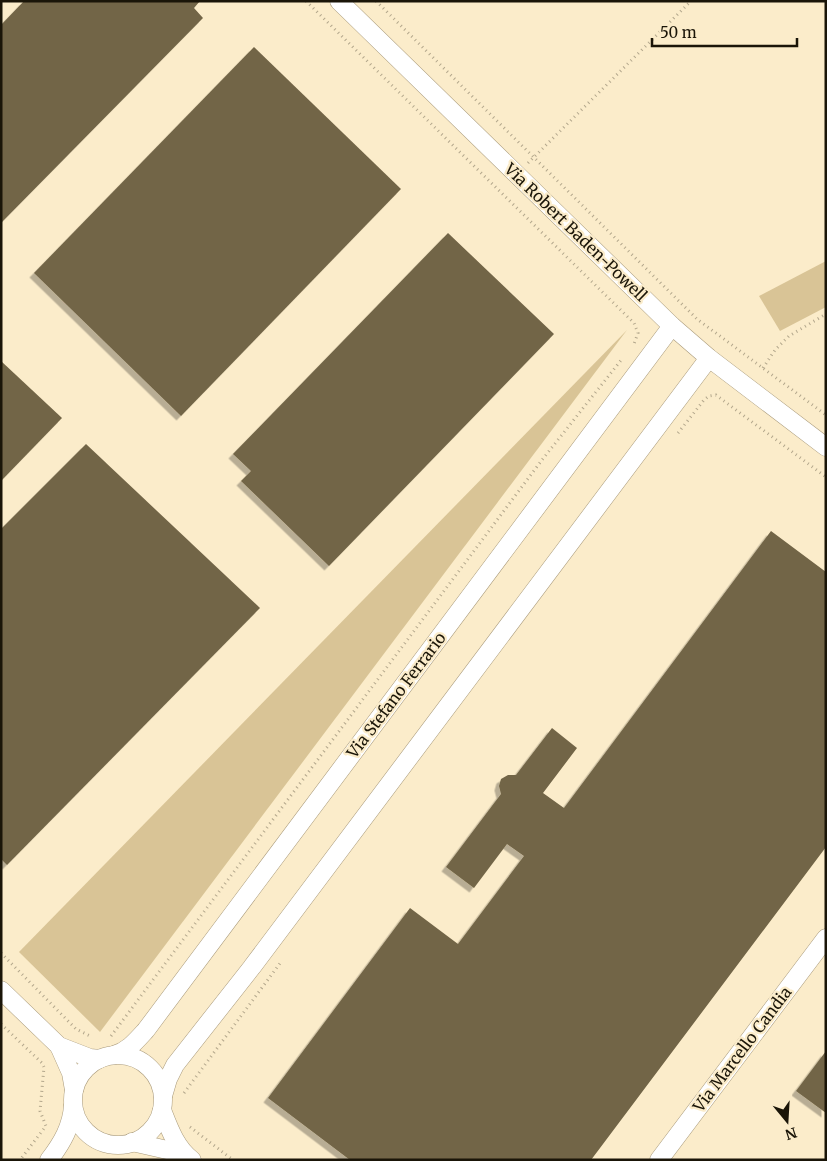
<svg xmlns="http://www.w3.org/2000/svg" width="827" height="1161" viewBox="0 0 827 1161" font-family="Merriweather,serif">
  <defs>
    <filter id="shadow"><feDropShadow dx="-4.5" dy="4.5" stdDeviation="0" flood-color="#0004"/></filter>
  </defs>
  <rect width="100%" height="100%" fill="#fbecca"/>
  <!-- green -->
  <g fill="#d9c496">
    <polygon points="826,261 826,307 780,331 759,296"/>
    <polygon points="627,330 100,1032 19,952"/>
  </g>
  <!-- building -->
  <g fill="#726547" filter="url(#shadow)">
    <polygon points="24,1 200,1 194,8 203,18 1,223 1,25"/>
    <polygon points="254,47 401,189 181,416 34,273"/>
    <polygon points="448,233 554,334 329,566 241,481 251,471 233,454"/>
    <polygon points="1,361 62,418 1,481"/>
    <polygon points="86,444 260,608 7,865 1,859 1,529"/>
    <polygon points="771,531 826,572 826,847 591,1160 350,1160 268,1098 410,908 458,944 524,856 507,844 474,888 446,867 501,794 499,786 501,779 508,775 516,775 552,728 577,748 543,793 564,808"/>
    <polygon points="826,1051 826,1113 796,1091"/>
  </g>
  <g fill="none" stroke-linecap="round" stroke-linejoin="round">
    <defs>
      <g id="minor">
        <polyline points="339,1 672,326 709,358 826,447"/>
        <polyline points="1,990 59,1046 90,1058 100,1059"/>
        <polyline points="59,1046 71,1073 74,1090"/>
        <path d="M114,1055C128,1051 136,1041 146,1030L672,326"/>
        <circle cx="118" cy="1100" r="45"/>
        <polyline points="163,1096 168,1079 175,1065 252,967 709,358"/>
        <path d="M162,1110C169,1128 176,1148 192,1160"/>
        <polyline points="132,1142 185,1154"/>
        <path d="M49,1160C62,1143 72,1126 73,1105"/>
        <polyline points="659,1160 826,938"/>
      </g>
    </defs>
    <!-- minor casing -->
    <use href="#minor" stroke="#a99a7b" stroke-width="19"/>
    <!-- path -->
    <g stroke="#b3a78c" stroke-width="3" stroke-dasharray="1 4" stroke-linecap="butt">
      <polyline points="306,1 634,323 638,333 634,344"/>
      <polyline points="376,1 697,319 826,415"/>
      <polyline points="528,163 691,1"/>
      <polyline points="763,368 775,350 789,336 826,314"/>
      <polyline points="678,433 704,400 709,396 716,395 826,477"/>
      <polyline points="1,953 76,1029 90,1036"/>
      <polyline points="1,1024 42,1063 44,1067 40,1111 46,1126 20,1160"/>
      <polyline points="111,1036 542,460 622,359"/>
      <polyline points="184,1093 281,962"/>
      <polyline points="190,1127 233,1160"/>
    </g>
    <!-- minor -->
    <use href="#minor" stroke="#fff" stroke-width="18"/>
  </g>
  <g text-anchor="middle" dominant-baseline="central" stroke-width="4.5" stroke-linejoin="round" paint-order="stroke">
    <!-- street labels -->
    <g font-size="16" fill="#1a1508" stroke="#fbecca">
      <text transform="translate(576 232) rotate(44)">Via Robert Baden-Powell</text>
      <text transform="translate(396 695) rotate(-53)">Via Stefano Ferrario</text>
      <text transform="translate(742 1049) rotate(-53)">Via Marcello Candia</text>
    </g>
  </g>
  <!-- border -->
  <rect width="827" height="1161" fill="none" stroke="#1a1508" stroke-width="5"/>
  <!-- north arrow -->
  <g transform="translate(787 1121) rotate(162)" stroke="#fbecca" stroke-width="4" paint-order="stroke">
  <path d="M0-4L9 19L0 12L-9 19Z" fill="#1a1508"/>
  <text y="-8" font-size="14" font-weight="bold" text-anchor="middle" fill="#1a1508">N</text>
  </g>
  <!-- scale -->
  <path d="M652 38v8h145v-8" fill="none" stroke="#1a1508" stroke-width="2.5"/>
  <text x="660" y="38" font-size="15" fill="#1a1508" stroke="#fbecca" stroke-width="4" paint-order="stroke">50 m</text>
</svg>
